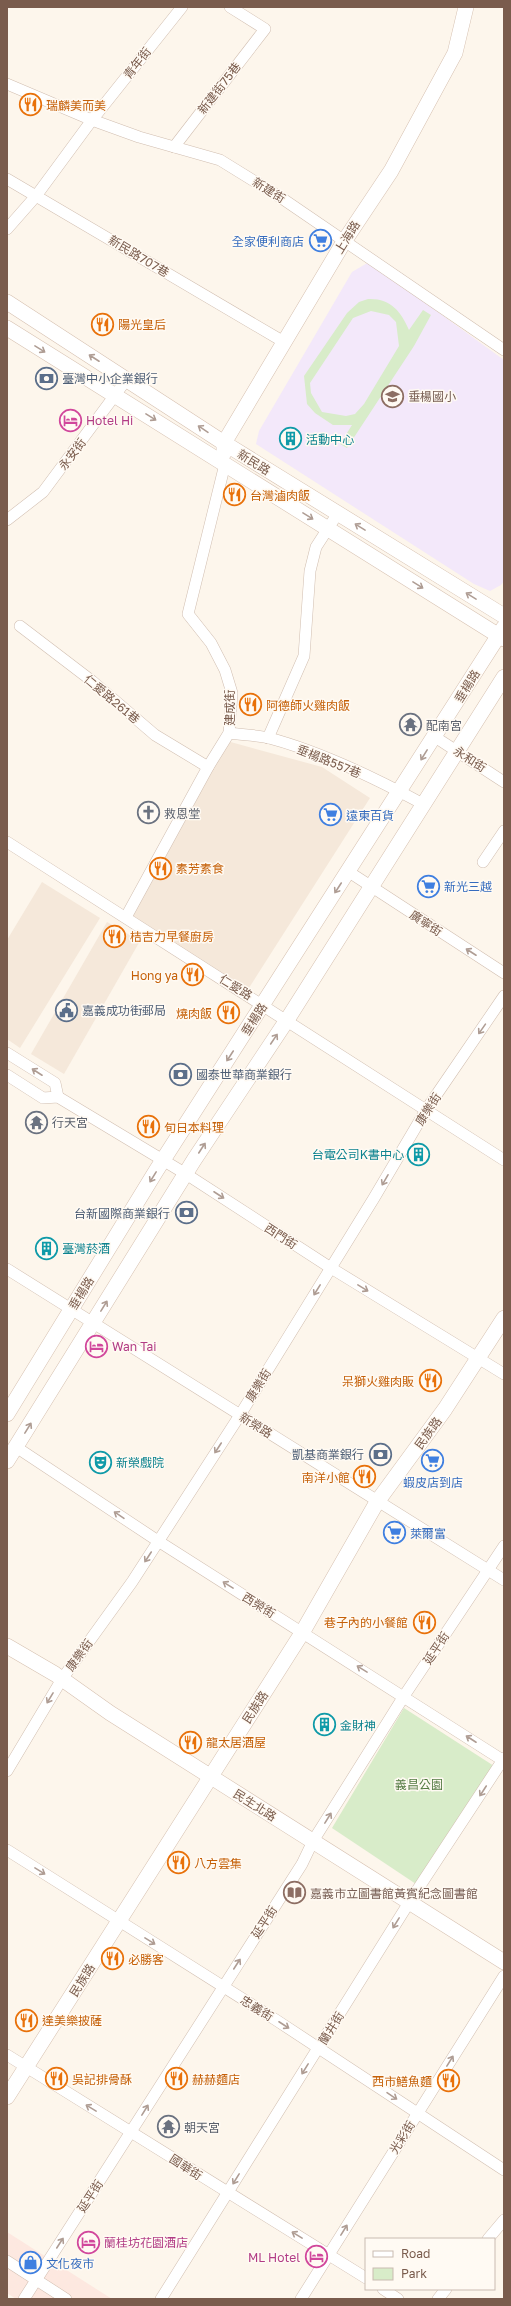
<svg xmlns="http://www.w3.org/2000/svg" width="511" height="2306" viewBox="0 0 511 2306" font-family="'Golos Text','Noto Sans TC',sans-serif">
  <rect width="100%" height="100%" fill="#fdf6ec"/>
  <!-- residential -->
  <g fill="#f5e8da">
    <polygon points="227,741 322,767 370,798 247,991 128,916"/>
    <polygon points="42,882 100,918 20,1048 7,1039 7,940"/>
    <polygon points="107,922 140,941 64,1074 31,1054"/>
  </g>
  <!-- commercial -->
  <polygon fill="#fde8e0" points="7,2232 112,2299 16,2299 7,2293"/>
  <!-- education -->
  <polygon fill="#f3e8fa" points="369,262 504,360 504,581 501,585 490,591 474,584 256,444 259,431 352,272"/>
  <!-- green -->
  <g fill="#d8ecc9" fill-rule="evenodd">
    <path d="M368,299C390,298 401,311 409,330L423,310L431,315L414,346L347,448L340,444L352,425H333L315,413L307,404L304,376L347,313L359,302ZM371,311L389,315L396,322L399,346L364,404L355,414L346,416L322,412L311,393L310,383L353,318Z"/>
    <polygon points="404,1708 494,1766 416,1884 332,1828"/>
  </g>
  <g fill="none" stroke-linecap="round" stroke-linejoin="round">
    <defs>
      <g id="street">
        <polyline points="7,84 92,120 139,137 220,160 280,197 504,350"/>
        <polyline points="174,147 265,29 230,7"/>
        <polyline points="7,179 284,342"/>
        <polyline points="7,229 36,196 92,120 182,7"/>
        <polyline points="7,520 43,492 127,379"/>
        <polyline points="20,626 92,681 155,735 208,767"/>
        <path d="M229,733C242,735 256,735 269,738C322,752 375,778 423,804"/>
        <polyline points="435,737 504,782"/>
        <polyline points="268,738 304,656 310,571 316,547 338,513"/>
        <polyline points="7,842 504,1160"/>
        <polyline points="483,862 504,831"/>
        <polyline points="349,872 504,973"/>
        <polyline points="126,917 208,767 229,733 232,693 225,670 211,643 188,614 225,464"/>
        <polyline points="7,1053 55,1083 58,1097"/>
        <polyline points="7,1075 43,1098 58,1097 186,1174 331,1268 504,1374"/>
        <polyline points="7,1269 504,1580"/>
        <polyline points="16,1447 158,1541 504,1761"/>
        <polyline points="7,1771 62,1679 132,1582 240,1415 374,1198 426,1110 504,996"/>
        <polyline points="7,1850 276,2020 504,2170"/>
        <polyline points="7,2055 366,2278"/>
        <polyline points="488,2239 504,2220"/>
        <polyline points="7,2261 66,2299"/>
        <polyline points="383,2289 398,2299"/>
        <polyline points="24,2299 302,1864 313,1841 404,1696 504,1546"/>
        <polyline points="161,2299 410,1901 504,1758"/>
        <polyline points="301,2299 504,1976"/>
        <polyline points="438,2299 446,2289"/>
      </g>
      <g id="secondary">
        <polyline points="7,302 224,443 504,616"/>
        <polyline points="7,328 504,639"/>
        <polyline points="224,453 224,443 345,240 391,171 455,53 466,7"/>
        <polyline points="7,1414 156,1171 504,627"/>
        <polyline points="7,1461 194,1160 287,1020 504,677"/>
        <polyline points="7,1646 55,1674 110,1713 504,1962"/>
        <polyline points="7,2097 302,1633 377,1502 445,1409 504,1318"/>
      </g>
    </defs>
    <!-- street casing -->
    <use href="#street" stroke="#d1beb0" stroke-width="12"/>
    <!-- secondary casing -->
    <use href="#secondary" stroke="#d6c0b0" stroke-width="16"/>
    <!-- street -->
    <use href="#street" stroke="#fff" stroke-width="11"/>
    <!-- secondary -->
    <use href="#secondary" stroke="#fff" stroke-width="15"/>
  </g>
  <!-- one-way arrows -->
  <defs><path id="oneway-shaft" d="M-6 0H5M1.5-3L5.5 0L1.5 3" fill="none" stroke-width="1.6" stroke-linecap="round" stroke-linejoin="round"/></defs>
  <g stroke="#af9d94">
    <use href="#oneway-shaft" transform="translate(40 349) rotate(32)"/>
    <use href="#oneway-shaft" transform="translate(94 358) rotate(-147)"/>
    <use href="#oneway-shaft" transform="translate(151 417) rotate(32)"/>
    <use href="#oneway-shaft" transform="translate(203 429) rotate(-146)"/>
    <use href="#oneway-shaft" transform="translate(308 516) rotate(32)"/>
    <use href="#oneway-shaft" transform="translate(360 527) rotate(-148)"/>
    <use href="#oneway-shaft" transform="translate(418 585) rotate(32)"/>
    <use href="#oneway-shaft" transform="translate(471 596) rotate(-148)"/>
    <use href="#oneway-shaft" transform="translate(424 755) rotate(122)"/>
    <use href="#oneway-shaft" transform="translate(338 888) rotate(123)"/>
    <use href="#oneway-shaft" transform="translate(471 952) rotate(-147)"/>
    <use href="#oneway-shaft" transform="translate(482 1029) rotate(125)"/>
    <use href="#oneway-shaft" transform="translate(274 1039) rotate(-56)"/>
    <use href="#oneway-shaft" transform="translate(230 1056) rotate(123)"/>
    <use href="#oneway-shaft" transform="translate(37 1072) rotate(-147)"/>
    <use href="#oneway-shaft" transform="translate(202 1148) rotate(-57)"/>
    <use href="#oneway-shaft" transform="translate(153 1177) rotate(122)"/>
    <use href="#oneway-shaft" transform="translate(385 1180) rotate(120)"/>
    <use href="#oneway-shaft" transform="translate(219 1195) rotate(33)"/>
    <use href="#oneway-shaft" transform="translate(363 1288) rotate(31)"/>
    <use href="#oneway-shaft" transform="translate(317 1290) rotate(122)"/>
    <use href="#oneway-shaft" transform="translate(104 1306) rotate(-58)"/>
    <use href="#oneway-shaft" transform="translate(28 1428) rotate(-58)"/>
    <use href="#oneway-shaft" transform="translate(218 1448) rotate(123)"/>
    <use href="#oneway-shaft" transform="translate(119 1515) rotate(-146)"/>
    <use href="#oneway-shaft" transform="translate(148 1557) rotate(123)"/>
    <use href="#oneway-shaft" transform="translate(228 1585) rotate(-148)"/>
    <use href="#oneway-shaft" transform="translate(362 1669) rotate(-148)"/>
    <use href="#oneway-shaft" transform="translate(50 1698) rotate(121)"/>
    <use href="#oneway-shaft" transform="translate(471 1739) rotate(-147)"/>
    <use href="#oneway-shaft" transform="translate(483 1791) rotate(123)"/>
    <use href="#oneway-shaft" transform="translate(328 1818) rotate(-58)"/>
    <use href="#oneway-shaft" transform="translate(40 1871) rotate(32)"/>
    <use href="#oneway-shaft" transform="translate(396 1923) rotate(122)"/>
    <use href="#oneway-shaft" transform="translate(150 1941) rotate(32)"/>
    <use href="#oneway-shaft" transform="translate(237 1964) rotate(-57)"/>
    <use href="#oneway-shaft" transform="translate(284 2025) rotate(33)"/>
    <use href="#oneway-shaft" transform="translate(450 2061) rotate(-58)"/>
    <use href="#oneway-shaft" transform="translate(305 2069) rotate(122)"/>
    <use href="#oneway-shaft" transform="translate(392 2096) rotate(34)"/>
    <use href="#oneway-shaft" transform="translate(91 2108) rotate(-149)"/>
    <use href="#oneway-shaft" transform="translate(145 2110) rotate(-58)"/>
    <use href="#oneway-shaft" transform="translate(236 2179) rotate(122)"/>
    <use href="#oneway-shaft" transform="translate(344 2230) rotate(-58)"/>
    <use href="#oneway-shaft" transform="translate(297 2235) rotate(-149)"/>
    <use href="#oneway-shaft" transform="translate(60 2243) rotate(-57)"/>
  </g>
  <!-- icons -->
  <defs>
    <symbol id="restaurant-ring" viewBox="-11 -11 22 22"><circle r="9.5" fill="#fffaf3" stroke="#e8710a" stroke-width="1.5"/><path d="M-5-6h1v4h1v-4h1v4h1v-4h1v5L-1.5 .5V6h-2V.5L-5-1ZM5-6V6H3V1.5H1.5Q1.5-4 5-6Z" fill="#e8710a"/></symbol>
    <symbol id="supermarket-ring" viewBox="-11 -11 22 22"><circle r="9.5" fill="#fffaf3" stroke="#3f7fe0" stroke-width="1.5"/><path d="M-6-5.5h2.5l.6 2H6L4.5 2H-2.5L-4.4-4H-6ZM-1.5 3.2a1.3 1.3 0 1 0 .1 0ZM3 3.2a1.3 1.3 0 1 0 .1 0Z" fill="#3f7fe0"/></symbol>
    <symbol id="bank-ring" viewBox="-11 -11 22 22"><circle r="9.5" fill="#fffaf3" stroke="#5c6f8a" stroke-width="1.5"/><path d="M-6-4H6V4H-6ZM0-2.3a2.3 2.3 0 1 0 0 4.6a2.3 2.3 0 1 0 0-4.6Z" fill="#5c6f8a"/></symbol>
    <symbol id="school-ring" viewBox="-11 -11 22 22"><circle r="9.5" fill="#fffaf3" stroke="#8d6e63" stroke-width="1.5"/><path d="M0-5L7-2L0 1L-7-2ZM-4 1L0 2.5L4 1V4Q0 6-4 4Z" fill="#8d6e63"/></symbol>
    <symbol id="hotel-ring" viewBox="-11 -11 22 22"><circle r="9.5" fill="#fffaf3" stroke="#d1479c" stroke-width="1.5"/><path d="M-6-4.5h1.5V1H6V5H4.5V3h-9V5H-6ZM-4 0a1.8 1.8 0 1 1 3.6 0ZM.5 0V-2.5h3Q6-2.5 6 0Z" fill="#d1479c"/></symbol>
    <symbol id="building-ring" viewBox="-11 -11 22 22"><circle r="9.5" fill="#fffaf3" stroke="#0f9aa8" stroke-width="1.5"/><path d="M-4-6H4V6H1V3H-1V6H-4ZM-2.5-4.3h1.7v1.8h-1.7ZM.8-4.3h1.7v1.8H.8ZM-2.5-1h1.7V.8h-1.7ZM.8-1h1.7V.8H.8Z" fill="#0f9aa8"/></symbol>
    <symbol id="temple-ring" viewBox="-11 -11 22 22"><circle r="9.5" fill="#fffaf3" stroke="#6b7280" stroke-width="1.5"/><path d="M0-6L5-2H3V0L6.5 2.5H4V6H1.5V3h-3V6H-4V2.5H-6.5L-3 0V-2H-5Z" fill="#6b7280"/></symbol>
    <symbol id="church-ring" viewBox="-11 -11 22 22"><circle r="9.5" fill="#fffaf3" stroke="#6b7280" stroke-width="1.5"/><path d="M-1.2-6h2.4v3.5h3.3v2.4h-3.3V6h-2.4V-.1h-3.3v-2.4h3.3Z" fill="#6b7280"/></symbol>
    <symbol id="civic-ring" viewBox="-11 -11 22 22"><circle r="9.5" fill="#fffaf3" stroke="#5c6f8a" stroke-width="1.5"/><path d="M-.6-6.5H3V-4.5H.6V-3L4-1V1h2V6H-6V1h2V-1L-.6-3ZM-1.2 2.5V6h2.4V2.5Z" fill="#5c6f8a"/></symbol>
    <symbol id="theatre-ring" viewBox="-11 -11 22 22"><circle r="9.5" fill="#fffaf3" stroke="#0f9aa8" stroke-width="1.5"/><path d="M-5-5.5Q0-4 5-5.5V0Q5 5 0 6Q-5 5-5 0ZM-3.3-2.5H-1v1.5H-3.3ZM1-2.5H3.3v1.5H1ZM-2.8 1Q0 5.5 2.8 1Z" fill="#0f9aa8"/></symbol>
    <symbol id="library-ring" viewBox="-11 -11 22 22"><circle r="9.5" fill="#fffaf3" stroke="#8d6e63" stroke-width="1.5"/><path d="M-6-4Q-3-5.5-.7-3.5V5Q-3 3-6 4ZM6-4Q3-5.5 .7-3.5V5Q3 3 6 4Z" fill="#8d6e63"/></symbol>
    <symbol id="shop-ring" viewBox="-11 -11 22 22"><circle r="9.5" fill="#fffaf3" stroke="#3f7fe0" stroke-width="1.5"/><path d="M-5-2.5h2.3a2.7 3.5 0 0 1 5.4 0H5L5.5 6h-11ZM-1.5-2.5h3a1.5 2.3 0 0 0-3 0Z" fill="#3f7fe0"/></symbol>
  </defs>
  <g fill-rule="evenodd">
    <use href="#restaurant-ring" x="18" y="92" width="25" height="25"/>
    <use href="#supermarket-ring" x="308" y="228" width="25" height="25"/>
    <use href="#restaurant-ring" x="90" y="312" width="25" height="25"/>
    <use href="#bank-ring" x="34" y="366" width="25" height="25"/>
    <use href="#school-ring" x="380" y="384" width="25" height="25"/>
    <use href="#hotel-ring" x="58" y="408" width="25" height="25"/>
    <use href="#building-ring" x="278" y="426" width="25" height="25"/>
    <use href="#restaurant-ring" x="222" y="482" width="25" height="25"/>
    <use href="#restaurant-ring" x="238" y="692" width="25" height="25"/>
    <use href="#temple-ring" x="398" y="712" width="25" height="25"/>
    <use href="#church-ring" x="136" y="800" width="25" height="25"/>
    <use href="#supermarket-ring" x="318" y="802" width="25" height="25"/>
    <use href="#restaurant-ring" x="148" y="856" width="25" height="25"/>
    <use href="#supermarket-ring" x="416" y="874" width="25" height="25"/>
    <use href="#restaurant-ring" x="102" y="924" width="25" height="25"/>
    <use href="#restaurant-ring" x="180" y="962" width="25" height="25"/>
    <use href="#civic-ring" x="54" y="998" width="25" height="25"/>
    <use href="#restaurant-ring" x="216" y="1000" width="25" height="25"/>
    <use href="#bank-ring" x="168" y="1062" width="25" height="25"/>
    <use href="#temple-ring" x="24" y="1110" width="25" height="25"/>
    <use href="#restaurant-ring" x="136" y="1114" width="25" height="25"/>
    <use href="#building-ring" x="406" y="1142" width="25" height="25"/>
    <use href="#bank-ring" x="174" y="1200" width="25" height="25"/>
    <use href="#building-ring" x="34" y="1236" width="25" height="25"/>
    <use href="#hotel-ring" x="84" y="1334" width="25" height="25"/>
    <use href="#restaurant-ring" x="418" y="1368" width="25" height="25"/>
    <use href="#bank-ring" x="368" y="1442" width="25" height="25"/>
    <use href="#supermarket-ring" x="420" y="1448" width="25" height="25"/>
    <use href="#theatre-ring" x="88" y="1450" width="25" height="25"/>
    <use href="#restaurant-ring" x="352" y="1464" width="25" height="25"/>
    <use href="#supermarket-ring" x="382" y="1520" width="25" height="25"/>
    <use href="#restaurant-ring" x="412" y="1610" width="25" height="25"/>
    <use href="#building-ring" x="312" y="1712" width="25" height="25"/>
    <use href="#restaurant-ring" x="178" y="1730" width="25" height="25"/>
    <use href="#restaurant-ring" x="166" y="1850" width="25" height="25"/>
    <use href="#library-ring" x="282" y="1880" width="25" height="25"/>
    <use href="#restaurant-ring" x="100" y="1946" width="25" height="25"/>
    <use href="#restaurant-ring" x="14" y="2008" width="25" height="25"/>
    <use href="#restaurant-ring" x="44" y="2066" width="25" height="25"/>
    <use href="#restaurant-ring" x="164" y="2066" width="25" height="25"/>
    <use href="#restaurant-ring" x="436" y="2068" width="25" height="25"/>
    <use href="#temple-ring" x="156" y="2114" width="25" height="25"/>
    <use href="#hotel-ring" x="76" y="2230" width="25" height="25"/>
    <use href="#hotel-ring" x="304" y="2244" width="25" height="25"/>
    <use href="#shop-ring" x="18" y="2250" width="25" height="25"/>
  </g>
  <g text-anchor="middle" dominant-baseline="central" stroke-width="3" stroke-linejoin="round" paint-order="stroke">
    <!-- street labels -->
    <g font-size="12" fill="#7a5c4d" stroke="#fffaf3">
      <text transform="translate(137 63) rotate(-52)">青年街</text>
      <text transform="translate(219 88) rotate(-52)">新建街75巷</text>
      <text transform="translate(269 190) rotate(32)">新建街</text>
      <text transform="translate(347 237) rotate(-58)">上海路</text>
      <text transform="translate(139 256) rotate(31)">新民路707巷</text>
      <text transform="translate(72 454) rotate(-53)">永安街</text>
      <text transform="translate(254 462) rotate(32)">新民路</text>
      <text transform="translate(467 686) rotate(-58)">垂楊路</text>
      <text transform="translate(112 699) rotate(40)">仁愛路261巷</text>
      <text transform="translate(229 708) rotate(-90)">建成街</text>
      <text transform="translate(470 759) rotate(33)">永和街</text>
      <text transform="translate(329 761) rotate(22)">垂楊路557巷</text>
      <text transform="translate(426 923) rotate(33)">廣寧街</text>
      <text transform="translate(236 987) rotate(32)">仁愛路</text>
      <text transform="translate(254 1019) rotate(-57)">垂楊路</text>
      <text transform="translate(428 1109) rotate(-57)">康樂街</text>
      <text transform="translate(281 1236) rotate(33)">西門街</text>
      <text transform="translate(81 1293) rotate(-58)">垂楊路</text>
      <text transform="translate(258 1385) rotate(-58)">康樂街</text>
      <text transform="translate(256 1425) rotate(32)">新榮路</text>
      <text transform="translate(428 1433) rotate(-54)">民族路</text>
      <text transform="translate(259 1605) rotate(32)">西榮街</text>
      <text transform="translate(436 1648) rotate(-56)">延平街</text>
      <text transform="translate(79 1655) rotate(-54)">康樂街</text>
      <text transform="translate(255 1707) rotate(-57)">民族路</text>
      <text transform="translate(255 1805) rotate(32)">民生北路</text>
      <text transform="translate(264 1922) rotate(-57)">延平街</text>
      <text transform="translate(82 1980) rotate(-58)">民族路</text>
      <text transform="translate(257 2008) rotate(32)">忠義街</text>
      <text transform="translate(331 2028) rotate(-58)">蘭井街</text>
      <text transform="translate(402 2137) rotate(-58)">光彩街</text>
      <text transform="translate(186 2167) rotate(33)">國華街</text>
      <text transform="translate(90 2196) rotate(-57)">延平街</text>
    </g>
    <!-- food labels -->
    <g font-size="12" fill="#c56008" stroke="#fffaf3" text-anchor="start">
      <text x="46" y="105">瑞麟美而美</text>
      <text x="118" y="324">陽光皇后</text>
      <text x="250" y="495">台灣滷肉飯</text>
      <text x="266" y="705">阿德師火雞肉飯</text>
      <text x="176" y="868">素芳素食</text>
      <text x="130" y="936">桔吉力早餐廚房</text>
      <text x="178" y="975" text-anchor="end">Hong ya</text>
      <text x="212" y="1013" text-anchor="end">燒肉飯</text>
      <text x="164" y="1127">旬日本料理</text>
      <text x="414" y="1381" text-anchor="end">呆獅火雞肉販</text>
      <text x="350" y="1477" text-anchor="end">南洋小館</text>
      <text x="408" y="1622" text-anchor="end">巷子內的小餐館</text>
      <text x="206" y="1742">龍太居酒屋</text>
      <text x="194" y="1863">八方雲集</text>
      <text x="128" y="1959">必勝客</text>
      <text x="42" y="2020">達美樂披薩</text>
      <text x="72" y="2079">吳記排骨酥</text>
      <text x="192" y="2079">赫赫麵店</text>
      <text x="432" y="2081" text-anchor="end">西市鱔魚麵</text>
    </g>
    <!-- shop labels -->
    <g font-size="12" fill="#366cbe" stroke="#fffaf3" text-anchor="start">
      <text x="304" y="241" text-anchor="end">全家便利商店</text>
      <text x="346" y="815">遠東百貨</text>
      <text x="444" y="886">新光三越</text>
      <text x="433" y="1482" text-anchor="middle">蝦皮店到店</text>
      <text x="410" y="1533">萊爾富</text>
      <text x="46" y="2263">文化夜市</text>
    </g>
    <!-- service labels -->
    <g font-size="12" fill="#4e5e75" stroke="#fffaf3" text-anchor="start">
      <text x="62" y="378">臺灣中小企業銀行</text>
      <text x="82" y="1010">嘉義成功街郵局</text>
      <text x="196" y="1074">國泰世華商業銀行</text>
      <text x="170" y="1213" text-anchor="end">台新國際商業銀行</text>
      <text x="364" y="1454" text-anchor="end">凱基商業銀行</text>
    </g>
    <!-- education labels -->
    <g font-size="12" fill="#785e54" stroke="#fffaf3" text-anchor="start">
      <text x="408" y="396">垂楊國小</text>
      <text x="310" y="1893">嘉義市立圖書館黃賓紀念圖書館</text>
    </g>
    <!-- hotel labels -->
    <g font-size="12" fill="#b23c85" stroke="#fffaf3" text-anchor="start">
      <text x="86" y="420">Hotel Hi</text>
      <text x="112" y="1346">Wan Tai</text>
      <text x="104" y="2242">蘭桂坊花園酒店</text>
      <text x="300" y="2257" text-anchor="end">ML Hotel</text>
    </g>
    <!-- culture labels -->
    <g font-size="12" fill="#0d838f" stroke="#fffaf3" text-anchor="start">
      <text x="306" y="439">活動中心</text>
      <text x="404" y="1154" text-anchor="end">台電公司K書中心</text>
      <text x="62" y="1248">臺灣菸酒</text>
      <text x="116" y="1462">新榮戲院</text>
      <text x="340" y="1725">金財神</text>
    </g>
    <!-- worship labels -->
    <g font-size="12" fill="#5b616d" stroke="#fffaf3" text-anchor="start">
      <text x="426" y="725">配南宮</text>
      <text x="164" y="813">救恩堂</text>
      <text x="52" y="1122">行天宮</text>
      <text x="184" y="2127">朝天宮</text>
    </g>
    <!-- park labels -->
    <g font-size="12" fill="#537a41" stroke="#fffaf3">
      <text x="419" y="1784">義昌公園</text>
    </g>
  </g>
  <!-- border -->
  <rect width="511" height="2306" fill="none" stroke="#7a5c4d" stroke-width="16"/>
  <!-- legend -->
  <rect x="365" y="2238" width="130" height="52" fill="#fffaf3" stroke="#cabbb1"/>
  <rect x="373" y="2251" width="20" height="6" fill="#ffffff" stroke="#cabbb1"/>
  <text x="401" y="2258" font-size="12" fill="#7a5c4d">Road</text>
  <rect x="373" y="2268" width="20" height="12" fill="#d8ecc9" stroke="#cabbb1"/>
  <text x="401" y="2278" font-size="12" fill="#7a5c4d">Park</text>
</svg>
